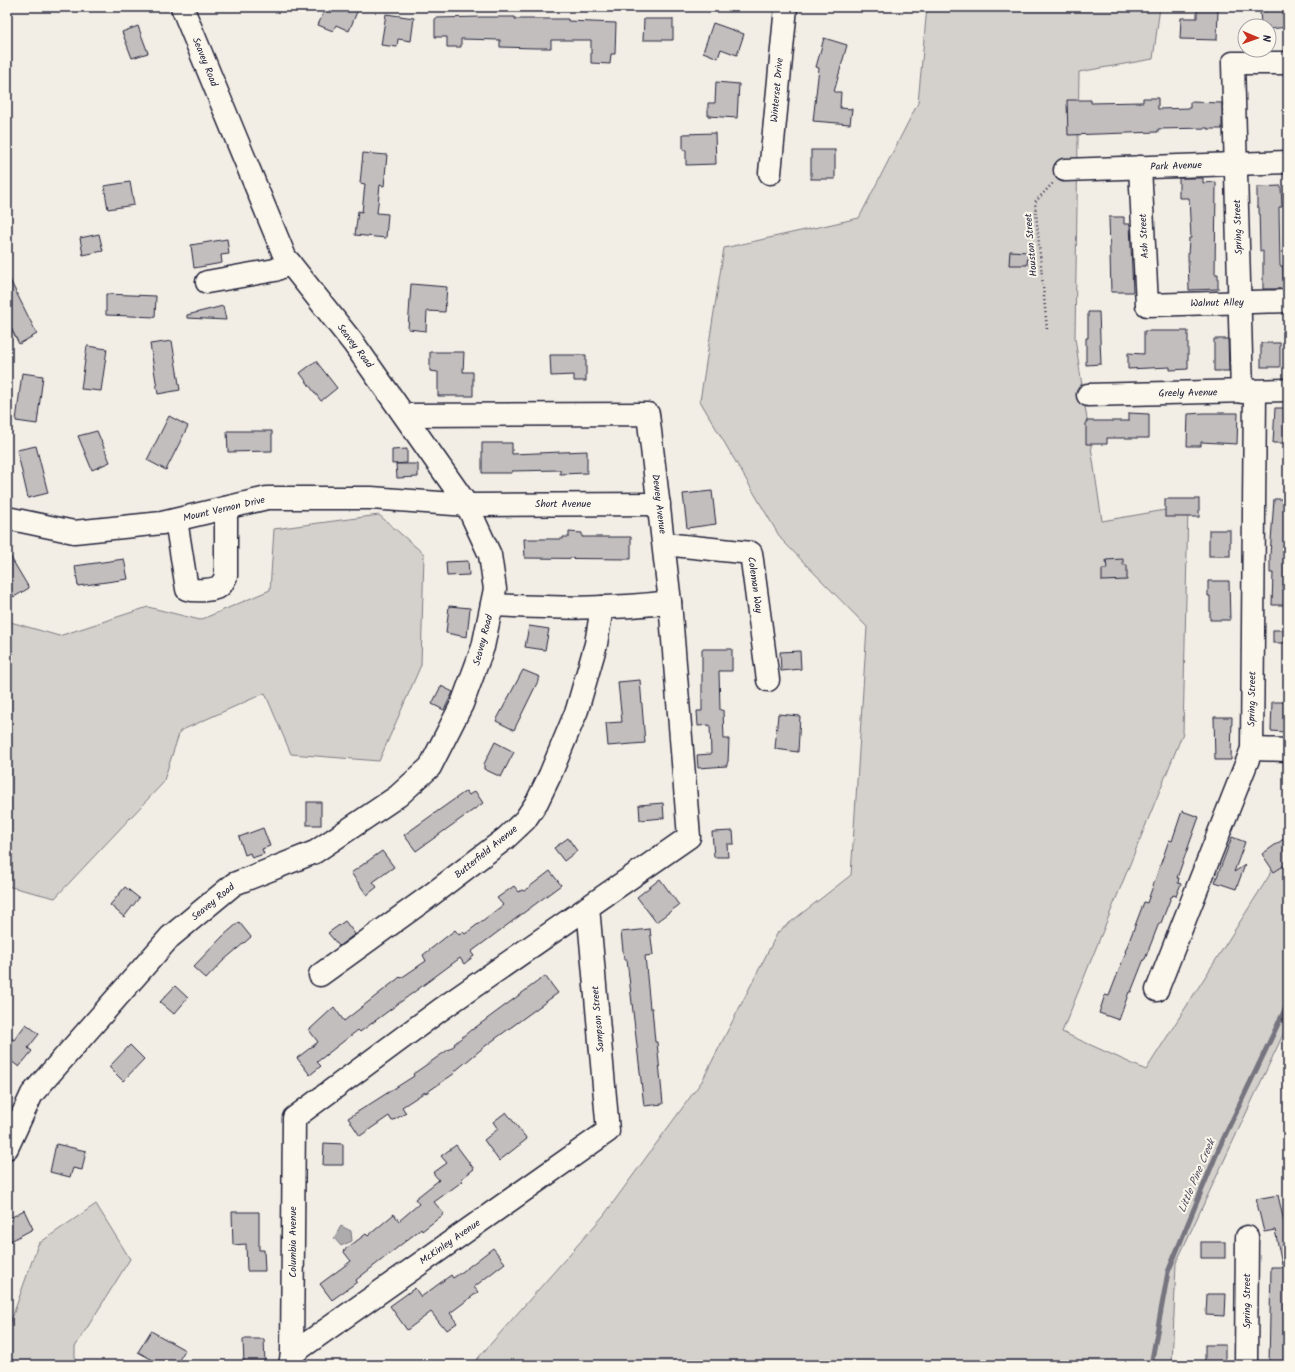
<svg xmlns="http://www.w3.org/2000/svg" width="1295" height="1372" viewBox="0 0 1295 1372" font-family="Kalam,sans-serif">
  <rect width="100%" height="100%" fill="#f2eee5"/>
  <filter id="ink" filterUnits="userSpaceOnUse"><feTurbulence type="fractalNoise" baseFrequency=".025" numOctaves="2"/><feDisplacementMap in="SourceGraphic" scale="8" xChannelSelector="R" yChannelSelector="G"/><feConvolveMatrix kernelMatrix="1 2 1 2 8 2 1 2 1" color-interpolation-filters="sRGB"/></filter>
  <g filter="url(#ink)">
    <!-- green -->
    <g fill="#d4d1cc" stroke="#7b7a84">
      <polygon points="927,7 1160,7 1153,59 1079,72 1075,338 1102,521 1188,506 1183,733 1062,1032 1146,1070 1269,876 1288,826 1288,1024 1176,1263 1172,1365 472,1365 604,1215 702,1081 778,932 851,875 867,627 781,539 700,401 724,248 859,218 918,103"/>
      <polygon points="379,515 424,554 421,665 379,761 291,754 265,693 180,731 163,783 55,898 7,886 7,621 59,636 148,607 200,620 270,590 274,529"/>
      <polygon points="96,1204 130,1259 75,1347 75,1365 7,1365 7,1332 38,1244"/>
    </g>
    <!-- water -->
    <polygon fill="#aeabad" stroke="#76747f" points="341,1226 351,1231 352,1241 341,1246 334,1238"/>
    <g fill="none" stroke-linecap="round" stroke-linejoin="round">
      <!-- stream -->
      <polyline stroke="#76747f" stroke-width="5" points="1151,1365 1168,1272 1219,1148 1288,1003"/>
    </g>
    <!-- building -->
    <g fill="#c2bebe" stroke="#22223b">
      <polygon points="326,7 359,7 349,31 336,25 333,31 318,25"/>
      <polygon points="1266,7 1288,7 1288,27 1269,29 1269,26 1261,25 1260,11 1266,11"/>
      <polygon points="1197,8 1218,9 1217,40 1180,39 1181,18 1197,18"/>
      <polygon points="386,14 414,18 411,41 398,39 397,47 381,45"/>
      <polygon points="482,17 515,17 515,19 568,19 568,21 616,23 615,54 611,54 610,64 591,63 591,40 551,40 551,48 535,48 500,47 500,40 461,39 461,47 447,47 447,37 435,37 435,18"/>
      <polygon points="644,19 673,19 673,40 643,40"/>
      <polygon points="713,23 744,34 737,55 721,49 718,58 703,52"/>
      <polygon points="138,26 148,53 132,58 122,32"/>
      <polygon points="824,38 847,45 834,92 841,92 840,108 852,109 850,124 813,121 819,68 816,67"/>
      <polygon points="716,82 739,84 737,118 708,116 708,103 715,103"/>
      <polygon points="1143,98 1158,98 1158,109 1190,108 1190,102 1222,103 1222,129 1208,129 1208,128 1158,129 1158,132 1068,135 1067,100 1091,100 1091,103 1143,102"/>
      <polygon points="715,133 716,164 686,165 686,150 683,150 683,134"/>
      <rect x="811" y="150" width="24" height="29"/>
      <polygon points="363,153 387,155 384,186 380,185 377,213 388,214 386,238 355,235 358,211 362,212 365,184 360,183"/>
      <polygon points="1179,178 1203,178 1203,183 1216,182 1215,274 1218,274 1218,289 1189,290 1188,256 1189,238 1191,238 1189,198 1179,198"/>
      <polygon points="130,182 134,205 108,209 104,186"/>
      <polygon points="1281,186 1282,207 1279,207 1280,266 1283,266 1284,289 1263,289 1263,251 1260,251 1259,207 1257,207 1257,187"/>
      <polygon points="1109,217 1124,217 1124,224 1130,224 1133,292 1111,292"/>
      <polygon points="99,234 103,251 83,255 80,238"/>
      <polygon points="227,239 229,254 221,255 222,263 194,268 191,245"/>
      <polygon points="1010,251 1028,252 1027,265 1009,265"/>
      <polygon points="7,274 37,334 19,344 7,320"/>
      <polygon points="411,284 447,287 445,312 427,311 426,331 408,329"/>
      <polygon points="106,294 156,296 155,317 106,315"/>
      <polygon points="223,306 226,320 187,318 187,315"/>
      <polygon points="1088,312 1099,312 1101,364 1086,365 1086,338 1088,338"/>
      <polygon points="1144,331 1188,331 1188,369 1170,370 1170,367 1128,369 1128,353 1144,354"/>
      <polygon points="1214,339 1228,339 1229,371 1214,371"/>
      <polygon points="172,341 180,390 158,394 150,344"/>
      <rect x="1261" y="343" width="19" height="24"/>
      <polygon points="87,346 107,349 101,391 81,389"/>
      <polygon points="430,352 464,352 463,372 473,372 473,396 438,396 438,372 430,371"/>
      <polygon points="550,355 586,355 586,381 574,381 574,375 551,376"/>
      <polygon points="316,361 337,388 321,401 300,373"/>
      <polygon points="22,373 43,376 37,424 16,421"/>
      <polygon points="1275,408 1287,408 1288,443 1273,443"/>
      <polygon points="1129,413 1149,414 1149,438 1107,438 1107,444 1086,444 1086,421 1129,421"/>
      <polygon points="1204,413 1238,413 1237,444 1201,442 1201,446 1187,446 1188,414"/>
      <polygon points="169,416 188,426 166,470 147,460"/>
      <polygon points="97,431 110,462 92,470 78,436"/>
      <polygon points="227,431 272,431 272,451 228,452"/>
      <polygon points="482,443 512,443 512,454 587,451 587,473 560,474 560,470 512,471 512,473 482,473"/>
      <polygon points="36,446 48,493 28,498 17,450"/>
      <polygon points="407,449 407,463 392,464 392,450"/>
      <polygon points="396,464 418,464 418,477 397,478"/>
      <polygon points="712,491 716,524 687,528 683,494"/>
      <rect x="1165" y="499" width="34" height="18"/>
      <polygon points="1274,499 1288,499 1288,605 1272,605 1273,573 1270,573 1270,555"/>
      <rect x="1209" y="530" width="21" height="26"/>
      <polygon points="569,532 582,533 582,537 631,537 631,559 525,558 524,539 563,539 563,537 569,537"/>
      <polygon points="7,551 29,588 14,597 7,586"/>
      <polygon points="124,559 128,579 78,586 75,566"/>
      <polygon points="1123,559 1123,565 1127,565 1127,580 1102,581 1102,569 1107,569 1106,560"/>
      <polygon points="468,561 469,575 447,576 446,562"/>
      <polygon points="1208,581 1229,581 1230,620 1210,620 1210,596 1208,596"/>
      <polygon points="449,606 470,608 467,637 446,633"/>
      <polygon points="529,626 549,629 545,650 525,647"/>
      <rect x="1273" y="630" width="15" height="13"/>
      <polygon points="702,649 732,649 732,671 719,671 720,710 723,710 724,739 729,739 728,762 727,763 727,766 698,768 697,755 711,754 710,725 698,726 697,711 702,711"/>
      <polygon points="800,651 801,669 781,671 780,652"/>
      <polygon points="523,670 540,677 514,730 496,721"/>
      <polygon points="640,680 645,743 608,746 606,723 622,722 618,682"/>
      <polygon points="441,686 453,692 444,710 432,704"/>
      <polygon points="1272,702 1285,702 1284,732 1271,731"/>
      <polygon points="778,714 800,716 798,752 775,749"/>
      <polygon points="1214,717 1232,717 1231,760 1215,760"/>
      <polygon points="495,742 514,752 501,777 484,769 484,764"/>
      <polygon points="466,791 469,795 475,791 483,803 416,851 404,835"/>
      <rect x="307" y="802" width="14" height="23"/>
      <polygon points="663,803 664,818 640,820 639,805"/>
      <polygon points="1182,811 1199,817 1177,878 1179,878 1178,883 1181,884 1176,896 1173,895 1172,897 1171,897 1161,923 1159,923 1145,959 1144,959 1131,992 1129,992 1119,1020 1099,1013 1105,995 1109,996 1126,952 1125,952 1144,902 1147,903 1169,840 1172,841"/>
      <polygon points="263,828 270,846 262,849 264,854 252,858 250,853 245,855 239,837"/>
      <polygon points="733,831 734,844 727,844 728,857 714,857 712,832"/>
      <polygon points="1288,836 1288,863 1274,872 1262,854"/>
      <polygon points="1232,837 1245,842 1234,872 1245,865 1236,889 1215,882"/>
      <polygon points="568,838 577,851 564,861 554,848"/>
      <polygon points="382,851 394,867 373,882 377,887 367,895 351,873"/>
      <polygon points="550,871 561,885 471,952 474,956 464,964 460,958 360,1032 358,1030 317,1062 321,1066 310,1075 297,1058 318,1042 309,1030 334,1007 344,1021 400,977 401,978 426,961 423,955 455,930 459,935 463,932 465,934 503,905 497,898 514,886 519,892 522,890 524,891"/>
      <polygon points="660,879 679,905 656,922 637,897"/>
      <polygon points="125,887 139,898 124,917 110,905"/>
      <polygon points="345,921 355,934 339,946 328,933"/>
      <polygon points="239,922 251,937 224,960 206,979 193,967 222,937"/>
      <polygon points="650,929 653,955 645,956 650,1008 652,1008 655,1042 657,1042 663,1104 644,1106 627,960 624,960 621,932"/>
      <polygon points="545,976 558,993 484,1047 454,1072 455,1073 426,1093 425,1092 402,1107 406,1113 392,1121 389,1116 360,1136 348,1118 414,1076 413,1074 455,1045 454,1044 472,1029 472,1030"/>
      <polygon points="175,986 188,998 174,1014 160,1002"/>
      <polygon points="26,1024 39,1034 28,1048 32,1051 19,1067 7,1058 7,1034 14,1040"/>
      <polygon points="130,1045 144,1059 123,1081 109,1067"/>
      <polygon points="506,1112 527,1139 499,1161 484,1140 498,1129 493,1122"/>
      <polygon points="324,1143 343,1144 343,1165 323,1165"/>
      <polygon points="56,1144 86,1151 82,1170 73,1168 70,1177 50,1172"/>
      <polygon points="456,1145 474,1169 461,1179 463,1181 434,1202 444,1214 422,1231 421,1229 356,1280 357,1282 332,1300 320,1284 351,1261 343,1251 366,1234 368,1236 394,1214 399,1221 419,1204 415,1199 439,1180 433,1173 447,1163 441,1156"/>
      <polygon points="1278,1195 1285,1227 1288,1226 1288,1265 1282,1265 1275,1230 1264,1232 1256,1199"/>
      <polygon points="24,1210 33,1229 7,1243 7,1222 13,1219 12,1217"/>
      <polygon points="232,1212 259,1212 259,1250 264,1250 265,1271 247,1271 246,1244 233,1245"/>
      <rect x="1201" y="1242" width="24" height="16"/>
      <polygon points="493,1248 505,1263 474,1287 478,1292 450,1313 457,1323 447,1330 443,1325 442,1326 431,1312 407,1330 390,1306 415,1288 421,1297 451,1275 453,1278 462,1272"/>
      <polygon points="1271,1267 1288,1267 1287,1365 1269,1365"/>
      <polygon points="1207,1294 1226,1294 1225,1316 1206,1315"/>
      <polygon points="151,1331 185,1350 176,1365 162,1365 138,1352"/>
      <polygon points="243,1339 264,1339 265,1365 244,1365"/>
      <rect x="1205" y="1345" width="20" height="20"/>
    </g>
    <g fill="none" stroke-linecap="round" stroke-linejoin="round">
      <defs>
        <g id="minor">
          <polyline points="1140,167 1147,305 1288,301"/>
          <polyline points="1065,170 1288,162"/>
          <polyline points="770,173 786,7"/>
          <polyline points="207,282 275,270 290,263"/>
          <polyline points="1242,392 1233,63 1288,63"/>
          <polyline points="1088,395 1288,390"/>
          <polyline points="7,518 74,532 162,523 267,498 371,498 467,505 659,504"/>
          <path d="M176,520L187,589C195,591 216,591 221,585C223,582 225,579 226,576V508"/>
          <polyline points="664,544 751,553 768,680"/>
          <path d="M492,605C551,608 612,610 670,602"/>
          <polyline points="1252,749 1288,750"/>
          <polyline points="320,975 427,898 506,838 525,820 537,802 550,775 577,710 596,644 602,607"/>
          <polyline points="1157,990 1252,749 1255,391"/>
          <polyline points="7,1148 32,1094 170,937 234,884 315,852 398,796 430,767 462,704 483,647 495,589 490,555 467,505 354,344 285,257 182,7"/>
          <polyline points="292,1354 608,1131 588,907"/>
          <polyline points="290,1365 292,1354 294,1118 440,1010 689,837 670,602 648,414 405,415"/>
          <polyline points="1246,1365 1247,1237"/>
        </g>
      </defs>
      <!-- minor casing -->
      <use href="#minor" stroke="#22223b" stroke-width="25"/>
      <!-- path -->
      <polyline stroke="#22223b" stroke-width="2.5" stroke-dasharray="1 3" stroke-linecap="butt" points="1047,329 1035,202 1053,183"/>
      <!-- minor -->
      <use href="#minor" stroke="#fbf7ec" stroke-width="22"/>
    </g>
  </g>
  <g text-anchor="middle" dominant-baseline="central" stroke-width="4" stroke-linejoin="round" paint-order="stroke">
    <!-- street labels -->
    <g font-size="10" fill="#22223b" stroke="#fbf7ec">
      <text transform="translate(205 62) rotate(68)">Seavey Road</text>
      <text transform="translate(777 90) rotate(-85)">Winterset Drive</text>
      <text transform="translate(1176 166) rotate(-2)">Park Avenue</text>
      <text transform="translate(1238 227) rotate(-92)">Spring Street</text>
      <text transform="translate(1144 236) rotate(-93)">Ash Street</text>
      <text transform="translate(1031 245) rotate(-95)">Houston Street</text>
      <text transform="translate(1217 303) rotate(-1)">Walnut Alley</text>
      <text transform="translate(355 346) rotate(53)">Seavey Road</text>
      <text transform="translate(1188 393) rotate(-1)">Greely Avenue</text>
      <text x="563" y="504">Short Avenue</text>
      <text transform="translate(659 504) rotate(83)">Dewey Avenue</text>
      <text transform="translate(224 509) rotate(-13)">Mount Vernon Drive</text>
      <text transform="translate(755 585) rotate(82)">Coleman Way</text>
      <text transform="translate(483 640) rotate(-75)">Seavey Road</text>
      <text transform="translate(1252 699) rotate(-89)">Spring Street</text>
      <text transform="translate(486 852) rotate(-39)">Butterfield Avenue</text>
      <text transform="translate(213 902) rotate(-39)">Seavey Road</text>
      <text transform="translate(598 1019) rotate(-95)">Sampson Street</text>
      <text transform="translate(293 1242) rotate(-90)">Columbia Avenue</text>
      <text transform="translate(450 1242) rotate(-35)">McKinley Avenue</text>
      <text transform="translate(1247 1301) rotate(-90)">Spring Street</text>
    </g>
    <!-- water labels -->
    <g font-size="11" font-style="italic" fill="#535263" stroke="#fbf7ec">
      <text transform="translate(1197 1176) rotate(-67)">Little Pine Creek</text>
    </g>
  </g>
  <!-- margin -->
  <rect width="1295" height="1372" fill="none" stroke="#fbf7ec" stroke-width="24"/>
  <rect x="12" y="12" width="1271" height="1348" fill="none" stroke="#22223b" stroke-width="1.5" filter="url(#ink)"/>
  <!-- north arrow -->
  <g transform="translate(1257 38) rotate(92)"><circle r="19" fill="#fbf7ec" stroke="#a4a2a5"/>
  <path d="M0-3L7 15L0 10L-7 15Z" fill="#c8321e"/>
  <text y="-6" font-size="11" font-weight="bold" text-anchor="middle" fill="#22223b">N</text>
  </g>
</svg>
